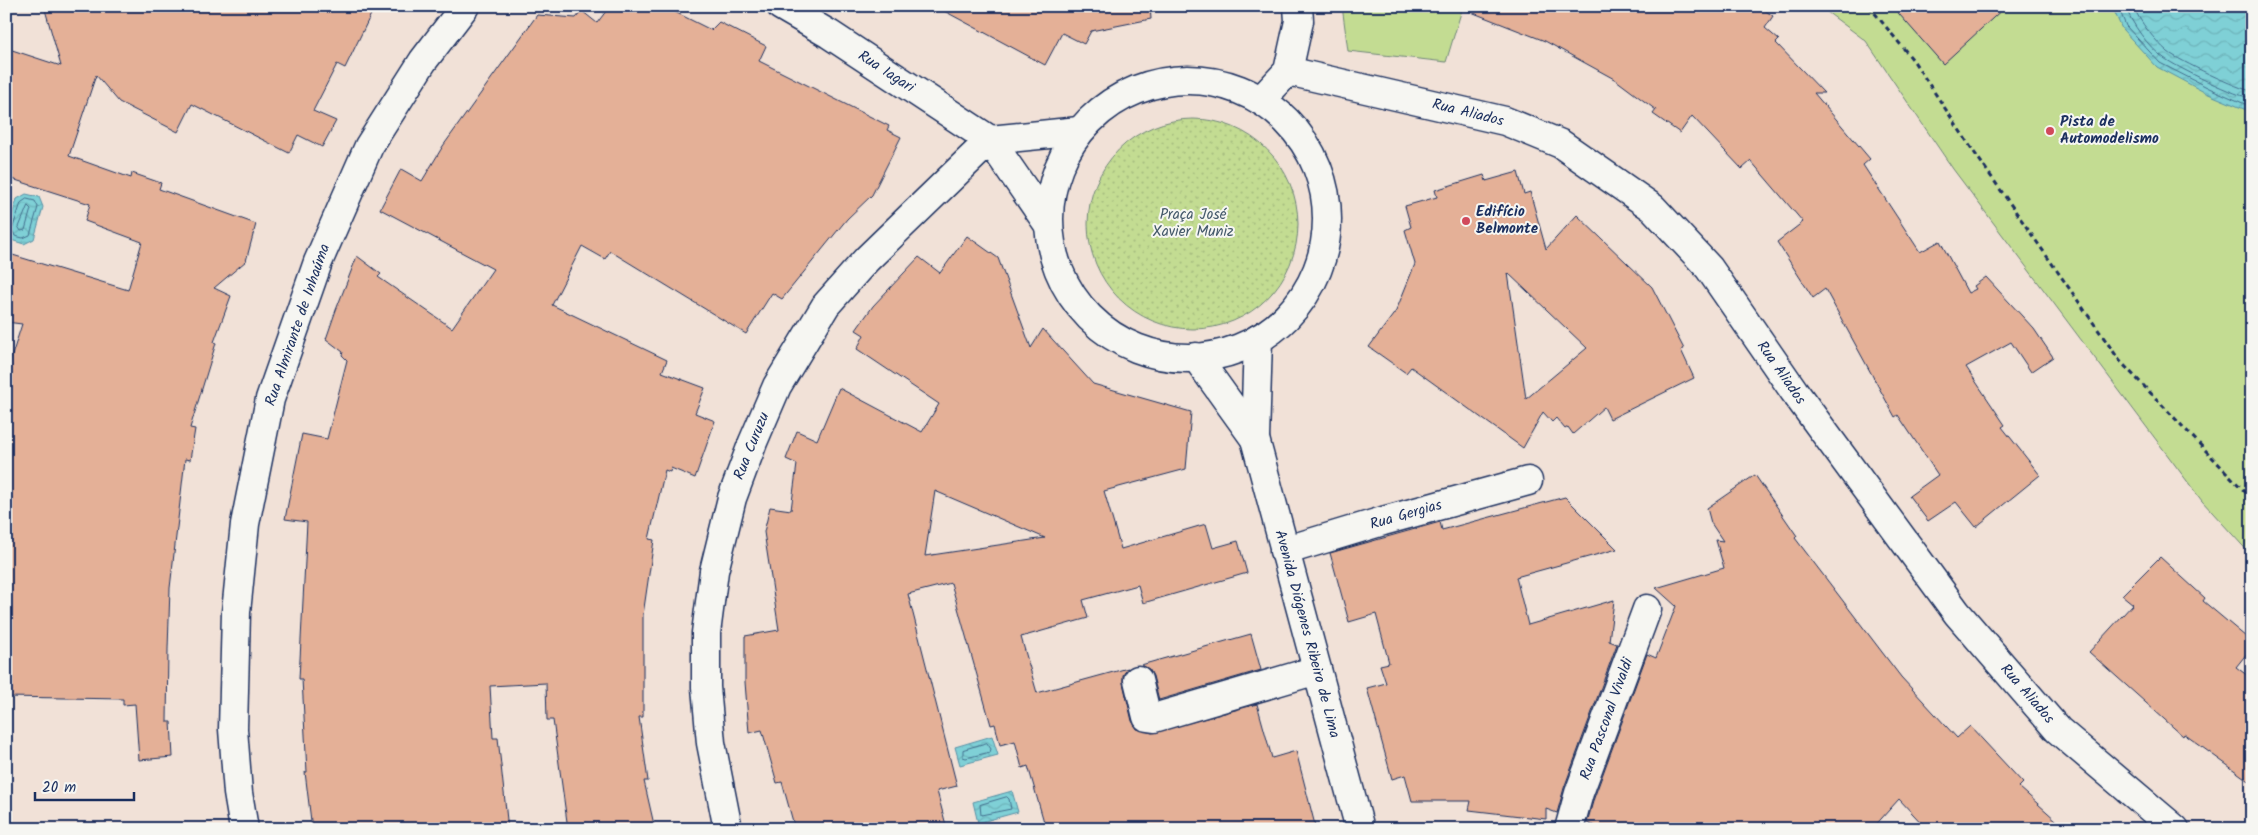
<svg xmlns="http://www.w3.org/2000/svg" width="2258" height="835" viewBox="0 0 2258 835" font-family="Kalam,sans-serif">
  <defs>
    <pattern id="green-dots" width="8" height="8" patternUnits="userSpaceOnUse" patternTransform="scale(1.25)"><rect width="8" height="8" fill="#c3dc92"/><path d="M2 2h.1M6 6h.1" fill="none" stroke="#a7bd80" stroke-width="1.8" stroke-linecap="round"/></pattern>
    <pattern id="water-waves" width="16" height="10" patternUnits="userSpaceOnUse" patternTransform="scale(1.25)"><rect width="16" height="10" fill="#7fd0d6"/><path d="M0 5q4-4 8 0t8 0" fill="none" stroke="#6db3ba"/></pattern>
  </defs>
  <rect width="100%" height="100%" fill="#f1e1d7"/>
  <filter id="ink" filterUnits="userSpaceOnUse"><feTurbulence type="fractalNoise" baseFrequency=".02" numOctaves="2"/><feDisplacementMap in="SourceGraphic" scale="10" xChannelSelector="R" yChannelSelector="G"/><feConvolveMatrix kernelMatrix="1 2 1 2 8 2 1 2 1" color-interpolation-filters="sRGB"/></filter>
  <g filter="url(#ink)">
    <!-- green -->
    <circle fill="url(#green-dots)" stroke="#6f8678" cx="1193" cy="224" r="105"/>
    <!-- pitch -->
    <g fill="#c3dc92" stroke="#6f8678">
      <polygon points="1342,6 1463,6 1446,62 1348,51"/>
      <polygon points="1819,6 2252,6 2252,556 2202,501 1953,169 1866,41"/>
    </g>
    <!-- water -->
    <g fill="url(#water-waves)" stroke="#5790a6">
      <polygon points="2112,6 2252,6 2252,110 2244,109 2206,93 2157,67 2122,29"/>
      <polygon points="26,194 39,197 43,207 34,239 24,244 11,240 7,231 17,199"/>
      <polygon points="992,736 998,755 960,765 955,747"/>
      <polygon points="1012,791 1018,812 978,823 973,802"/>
    </g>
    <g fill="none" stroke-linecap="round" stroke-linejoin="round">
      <!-- shore -->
      <g stroke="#436f8e" stroke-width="1">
        <polyline points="2118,6 2126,26 2160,63 2209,88 2245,104 2252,105"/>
        <path d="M2125,6C2132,24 2148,47 2164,58C2176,67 2239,98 2252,98"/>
        <path d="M2133,6C2140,22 2154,40 2168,52C2178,60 2240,90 2252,91"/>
        <polygon points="27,199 35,201 38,207 30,235 23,238 15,236 12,230 21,203"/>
        <polygon points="28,206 31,209 25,230 21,231 19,228"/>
        <polygon points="987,743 991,749 990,752 966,758 963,757 963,750"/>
        <polygon points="1007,797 1009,799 1011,809 981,815 980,805"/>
      </g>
    </g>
    <!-- building -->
    <g fill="#e4b097" stroke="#1b2f5e" fill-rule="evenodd">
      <polygon points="44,6 375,6 345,68 337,64 313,111 336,121 322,147 298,135 289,153 192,104 178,132 119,102 96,75 69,156 131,178 132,173 161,183 159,189 256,224 246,261 214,288 231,296 214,342 216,343 190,428 195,429 190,460 185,459 170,588 168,649 167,722 171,722 173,757 139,760 135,704 123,705 123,699 6,697 6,374 22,324 6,322 6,253 128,290 142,242 85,221 90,204 6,177 6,48 61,66"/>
      <polygon points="610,6 663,6 711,30 719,22 766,46 759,61 889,126 887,130 901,137 872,195 847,219 782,299 772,293 746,334 610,251 605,259 582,246 552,305 667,360 662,372 705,388 695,413 715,421 695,478 671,468 670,472 665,470 649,539 654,540 643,615 643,717 639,717 648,781 644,781 655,829 568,829 553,720 547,720 546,683 490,686 493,738 498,738 508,829 312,829 305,772 307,772 302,679 299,679 307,522 285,519 302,434 327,439 347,360 342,355 343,352 326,339 336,310 357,256 381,274 378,277 452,328 493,269 380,209 401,169 422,181 443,146 537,15 576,18 582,11 597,23"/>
      <polygon points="935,6 1150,6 1151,19 1091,31 1084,44 1062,33 1045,65"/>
      <polygon points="1461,6 1759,6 1773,16 1765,28 1779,40 1776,43 1824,93 1814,93 1870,159 1863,165 1920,252 1940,241 1968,293 1976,289 1974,286 1986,277 2034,329 2053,357 2031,372 2011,342 1966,367 2005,425 2002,427 2040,475 1976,527 1956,502 1928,521 1909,496 1938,475 1898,415 1895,417 1825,289 1813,298 1777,242 1803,222 1751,161 1742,169 1692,116 1680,133 1653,114 1656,110 1616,80 1545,41 1461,8"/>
      <polygon points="1892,6 2006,6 1943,64"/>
      <path d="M1518,172L1524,194L1530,192L1546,249L1577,215L1652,287L1684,349L1681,350L1694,378L1610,419L1604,407L1573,434L1568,427L1565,429L1556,418L1552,422L1543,412L1523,448L1411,367L1406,373L1369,347L1396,311L1415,264L1405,230L1411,227L1405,206L1437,197L1435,190L1484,175L1486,181ZM1508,273L1587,348L1526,399Z"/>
      <path d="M967,236L998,258L1031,348L1043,329L1093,384L1191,412L1186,469L1104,491L1121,549L1206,524L1213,548L1238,541L1247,573L1143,603L1138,585L1083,600L1088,618L1021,637L1037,693L1128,668L1123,675V683L1132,721L1137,729L1152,733L1257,704L1272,758L1296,751L1316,829H1046L1028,766L1022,768L1015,741L1000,745L995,724L991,725L951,583L908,594L957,786L937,791L947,829H795L782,782L777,783L762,730L749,733L745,682V636L779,630L764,532L770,507L791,510L797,464L786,459L797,431L817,440L839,388L922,432L939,404L857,349L864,335L856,330L873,306L919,257L940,273ZM935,491L1045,538L925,556Z"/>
      <polygon points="1755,475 1797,536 1795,538 1901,677 1957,738 1970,726 2023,783 2019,787 2066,829 1927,829 1899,799 1872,829 1603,829 1587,823 1594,798 1647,654 1656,658 1676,606 1656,588 1724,568 1716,540 1723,541 1711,523 1707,508"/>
      <polygon points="1565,497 1617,549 1516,577 1528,625 1614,600 1609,641 1617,644 1564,788 1557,813 1546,809 1546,819 1469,810 1471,801 1412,801 1405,775 1392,779 1367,688 1386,683 1380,665 1389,663 1376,614 1349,622 1330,553 1440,522 1442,530"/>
      <polygon points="2160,557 2205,598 2203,601 2252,642 2252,647 2236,667 2252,679 2252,783 2184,734 2183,736 2089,652 2133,604 2122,595"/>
      <polygon points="1251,634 1261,670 1159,700 1153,676 1149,669 1141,665"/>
    </g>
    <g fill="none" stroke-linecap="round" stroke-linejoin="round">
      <defs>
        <g id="minor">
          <polyline points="781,6 829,34 990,140 1048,224"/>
          <polyline points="1288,71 1505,121 1561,144 1653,208 1709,268 1794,391 1957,613 2058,730 2175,829"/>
          <polyline points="990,140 1079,131"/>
          <polyline points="1284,551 1383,521 1528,481"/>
          <polyline points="1138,680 1147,717 1154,718 1317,670"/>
          <polyline points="244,829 238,793 233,729 236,612 245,524 270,399 318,262 369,146 423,61 465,6"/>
          <polyline points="728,829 711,743 706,687 706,633 714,571 732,498 753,442 777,386 826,305 867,259 990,140"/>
          <polyline points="1569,829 1579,793 1647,609"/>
        </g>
        <g id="secondary">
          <circle cx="1188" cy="219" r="139"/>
          <polyline points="1261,100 1288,71 1299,21 1298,6"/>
          <polyline points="1258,339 1255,439 1360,829"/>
          <polyline points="1196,357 1255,439"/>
        </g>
      </defs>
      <!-- minor casing -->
      <use href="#minor" stroke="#1b2f5e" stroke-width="31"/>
      <!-- secondary casing -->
      <use href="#secondary" stroke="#1b2f5e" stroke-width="31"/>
      <!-- path -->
      <polyline stroke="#1b2f5e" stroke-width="3" stroke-dasharray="5 4" stroke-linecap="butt" points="1869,6 1913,60 1974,152 2120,361 2252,499"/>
      <!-- minor -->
      <use href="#minor" stroke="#f6f6f2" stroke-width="28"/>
      <!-- secondary -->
      <use href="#secondary" stroke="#f6f6f2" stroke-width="28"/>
    </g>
  </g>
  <!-- markers -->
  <g fill="#d1495b" stroke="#f6f6f2" stroke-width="2">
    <circle cx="2050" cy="131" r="5"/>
    <circle cx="1466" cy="221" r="5"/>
  </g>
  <g text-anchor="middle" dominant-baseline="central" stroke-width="4" stroke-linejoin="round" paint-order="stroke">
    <!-- street labels -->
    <g font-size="15" fill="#1b2f5e" stroke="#f6f6f2">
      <text transform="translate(886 72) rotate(33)">Rua Iagari</text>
      <text transform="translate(1468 113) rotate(14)">Rua Aliados</text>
      <text transform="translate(298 325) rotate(-71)">Rua Almirante de Inhaúma</text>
      <text transform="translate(1781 373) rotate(55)">Rua Aliados</text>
      <text transform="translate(752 446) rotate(-68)">Rua Curuzu</text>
      <text transform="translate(1406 515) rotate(-16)">Rua Gergias</text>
      <text transform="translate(1307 634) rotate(75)">Avenida Diógenes Ribeiro de Lima</text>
      <text transform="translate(2027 694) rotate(49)">Rua Aliados</text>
      <text transform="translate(1607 719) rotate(-70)">Rua Pasconal Vivaldi</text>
    </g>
    <!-- poi labels -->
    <g font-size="15" font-weight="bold" fill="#1b2f5e" stroke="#f6f6f2" text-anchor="start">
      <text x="2060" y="122">Pista de<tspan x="2060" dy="17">Automodelismo</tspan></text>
      <text x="1476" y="212">Edifício<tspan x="1476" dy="17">Belmonte</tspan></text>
    </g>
    <!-- park labels -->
    <g font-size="15" fill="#455a6b" stroke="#f6f6f2">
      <text x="1193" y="215">Praça José<tspan x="1193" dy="17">Xavier Muniz</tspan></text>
    </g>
  </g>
  <!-- margin -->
  <rect width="2258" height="835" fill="none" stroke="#f6f6f2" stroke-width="25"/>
  <rect x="12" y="12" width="2233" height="810" fill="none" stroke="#1b2f5e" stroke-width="2" filter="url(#ink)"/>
  <!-- scale -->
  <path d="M35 792v8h99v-8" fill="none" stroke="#1b2f5e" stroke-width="2.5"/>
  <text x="42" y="792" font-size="15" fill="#1b2f5e" stroke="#f6f6f2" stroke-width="4" paint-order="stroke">20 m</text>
</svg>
